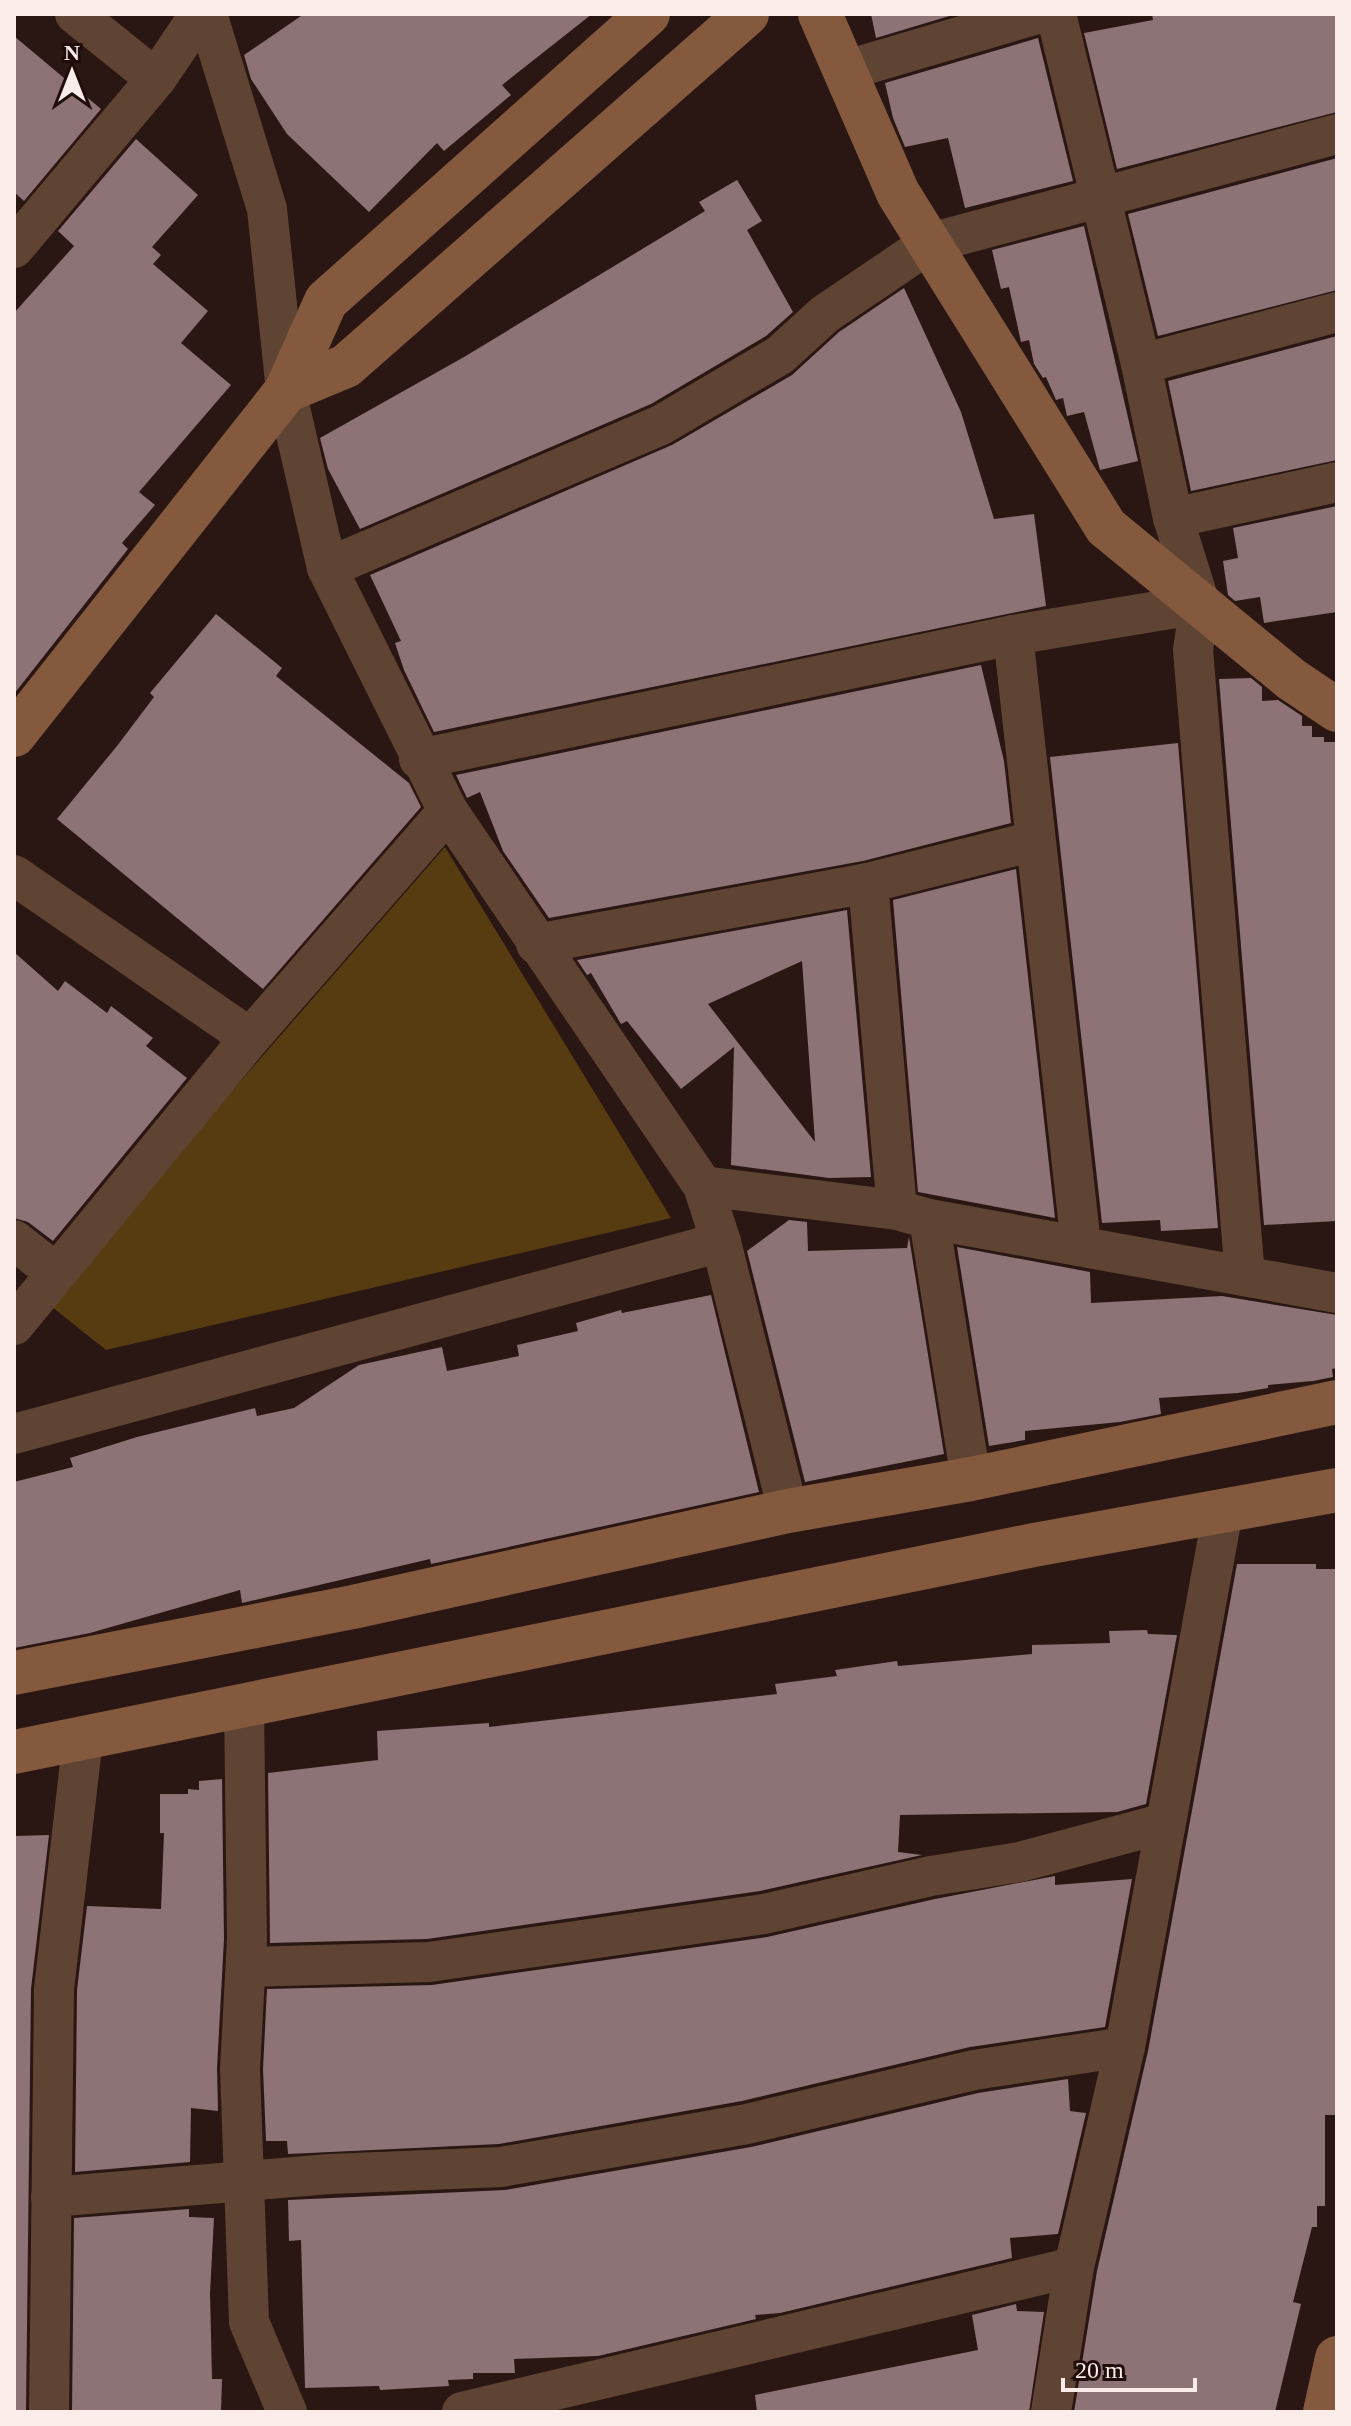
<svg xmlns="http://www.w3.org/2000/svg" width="1351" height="2426" viewBox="0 0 1351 2426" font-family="Georgia,serif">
  <rect width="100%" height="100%" fill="#2a1612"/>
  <!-- green -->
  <polygon fill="#573c11" points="445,847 671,1218 106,1350 47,1303"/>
  <!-- building -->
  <g fill="#8d7276" fill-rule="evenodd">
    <polygon points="304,14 592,14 502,85 511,95 444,151 437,143 369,212 287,134 251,79 244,55"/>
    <polygon points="871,14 956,14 876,38"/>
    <polygon points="1152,14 1337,14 1337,112 1117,169 1084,33 1153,20"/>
    <polygon points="14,36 101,109 24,201 14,192"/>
    <polygon points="1038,38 1073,181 965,208 948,138 905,147 893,118 885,83"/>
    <polygon points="136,139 198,195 152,247 161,255 153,264 208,311 181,343 231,385 139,492 155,505 122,543 128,549 14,694 14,313 74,246 58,231"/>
    <polygon points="1337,158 1337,290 1158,336 1128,214"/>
    <polygon points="737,180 762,221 747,230 793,312 766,336 651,404 360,529 328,469 320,438 464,357 705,211 699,202"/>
    <polygon points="1084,226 1138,461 1100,470 1084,412 1067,416 1063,398 1056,400 1046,377 1043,378 1034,364 1029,340 1021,342 1009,287 1001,289 992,250"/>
    <polygon points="904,288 961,412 994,519 1034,514 1046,606 434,732 404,670 395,643 401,641 370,575 672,445 792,375 839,332"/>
    <polygon points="1337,336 1337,460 1191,491 1168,381"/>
    <polygon points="1337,506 1337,612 1264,623 1260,597 1235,601 1228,595 1223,561 1238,558 1233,528"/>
    <polygon points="216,614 282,668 276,676 409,783 421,807 263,989 57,819 117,746 154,697 150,693"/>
    <polygon points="981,665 1004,761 1011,823 863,861 549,918 503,851 480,792 467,798 456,775"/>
    <polygon points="1251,678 1262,687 1262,701 1278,700 1302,716 1302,726 1312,726 1312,737 1324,737 1324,742 1337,742 1337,1221 1264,1225 1219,679"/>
    <polygon points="1178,743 1218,1228 1161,1231 1160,1220 1102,1223 1050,757"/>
    <polygon points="1016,869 1055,1218 918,1192 893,900"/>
    <path d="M847,910L871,1177L829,1178L731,1165L734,1047L681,1089L627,1021L621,1024L591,973L587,975L577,960ZM802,961L815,1142L708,1004Z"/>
    <polygon points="14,952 58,991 65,981 107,1013 111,1006 153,1038 146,1046 187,1078 53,1241 28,1222 14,1218"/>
    <polygon points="789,1220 807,1222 808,1251 907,1248 909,1237 944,1454 805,1482 747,1251"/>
    <polygon points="957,1247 1090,1272 1091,1303 1222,1296 1337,1315 1337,1368 1332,1369 1333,1377 1313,1381 1268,1385 1268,1388 1238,1393 1159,1398 1161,1414 1120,1422 1025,1431 1025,1440 989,1446"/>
    <polygon points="711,1295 759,1492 431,1564 430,1559 242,1603 240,1590 90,1633 14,1648 14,1482 73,1467 70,1458 137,1437 255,1408 257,1416 294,1408 359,1365 442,1347 447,1371 519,1356 517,1345 578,1331 576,1323 621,1310 622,1313"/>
    <polygon points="1237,1564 1316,1564 1316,1569 1335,1569 1337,2115 1325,2115 1325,2206 1317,2206 1317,2227 1312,2227 1293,2302 1301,2304 1275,2412 1074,2412 1097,2271 1148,2051"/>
    <polygon points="1147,1630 1148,1634 1177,1635 1146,1804 1117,1812 900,1815 898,1852 922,1855 760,1891 427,1939 270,1943 268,1773 378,1760 377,1731 489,1723 489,1727 777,1694 775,1684 837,1676 835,1670 897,1661 898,1666 1032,1654 1032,1645 1110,1643 1109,1631"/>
    <polygon points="222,1779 224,1939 217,2068 218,2111 191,2108 190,2162 75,2172 77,1990 87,1906 161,1909 164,1833 160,1833 160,1794 188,1794 188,1789 199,1790 199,1781"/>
    <polygon points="49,1835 31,1989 26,2412 14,2412 14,1836"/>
    <polygon points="1055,1876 1055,1885 1132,1879 1105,2027 970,2047 742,2101 499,2144 288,2154 287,2141 266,2141 263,2069 267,1989 432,1985 767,1937 935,1899"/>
    <polygon points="1068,2079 1070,2111 1086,2113 1058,2234 1010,2238 1012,2258 780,2313 755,2315 756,2319 598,2356 514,2359 515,2373 473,2373 473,2379 448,2380 449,2386 380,2390 379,2386 305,2388 301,2240 289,2241 288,2200 505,2190 751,2147 978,2093"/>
    <polygon points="189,2209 189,2217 214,2218 210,2293 212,2379 222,2379 221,2412 72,2412 74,2218"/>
    <polygon points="1016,2304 1017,2311 1044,2312 1029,2412 757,2412 755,2395 978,2350 972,2315"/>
  </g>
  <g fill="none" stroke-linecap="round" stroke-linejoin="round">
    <!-- street -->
    <g stroke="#5f4433" stroke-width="40">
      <polyline points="75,14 156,79"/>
      <polyline points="207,14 267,209 286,391 327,568 448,811 703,1186 721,1242 788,1511"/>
      <polyline points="1056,14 1141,364 1173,518 1200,604 1193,650 1245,1276"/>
      <polyline points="847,70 1037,14"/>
      <polyline points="14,248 156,79 200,14"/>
      <polyline points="1141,364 1337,312"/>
      <polyline points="1173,518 1337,482"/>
      <polyline points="327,568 661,425 780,355 825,314 930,243 1337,134"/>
      <polyline points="1013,635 1081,1245"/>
      <polyline points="419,759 1013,635 1200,604"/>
      <polyline points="14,875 250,1038"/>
      <polyline points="868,883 897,1210"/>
      <polyline points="536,944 868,883 1034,841"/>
      <polyline points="703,1186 897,1210 929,1219 1337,1293"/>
      <polyline points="929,1219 971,1479"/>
      <polyline points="14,1240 56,1273"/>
      <polyline points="14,1325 250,1038 448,811"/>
      <polyline points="14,1434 721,1242"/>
      <polyline points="244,1705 247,1939 240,2069 249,2322 287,2412"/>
      <polyline points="246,1967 429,1962 764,1914 931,1876 1020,1862 1165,1823"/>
      <polyline points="51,2197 330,2174 501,2167 747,2124 974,2070 1125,2047"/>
      <polyline points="49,2412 54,1989 83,1738"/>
      <polyline points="462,2412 1074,2267"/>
      <polyline points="1051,2412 1074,2267 1125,2047 1223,1511"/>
    </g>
    <!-- secondary -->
    <g stroke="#84593e" stroke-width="44">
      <polyline points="820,14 898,193 1106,527 1291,679 1337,710"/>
      <polyline points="286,391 346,366 747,14"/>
      <polyline points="14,735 286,391 326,301 648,14"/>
      <polyline points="14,1673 353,1607 788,1511 971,1479 1337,1402"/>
      <polyline points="14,1752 1034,1545 1337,1490"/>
      <polyline points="1325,2412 1337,2358"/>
    </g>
  </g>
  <!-- border -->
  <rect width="1351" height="2426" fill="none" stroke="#fbece9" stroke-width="32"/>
  <!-- north arrow -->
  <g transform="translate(72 72)" stroke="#200d0a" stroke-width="6" paint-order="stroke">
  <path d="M0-6L14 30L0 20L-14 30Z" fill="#fbece9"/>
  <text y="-12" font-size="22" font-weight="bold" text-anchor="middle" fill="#fbece9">N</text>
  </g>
  <!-- scale -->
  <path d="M1063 2378v12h132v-12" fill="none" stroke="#fbece9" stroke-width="4"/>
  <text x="1075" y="2378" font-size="24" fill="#fbece9" stroke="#200d0a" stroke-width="6" paint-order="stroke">20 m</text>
</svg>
